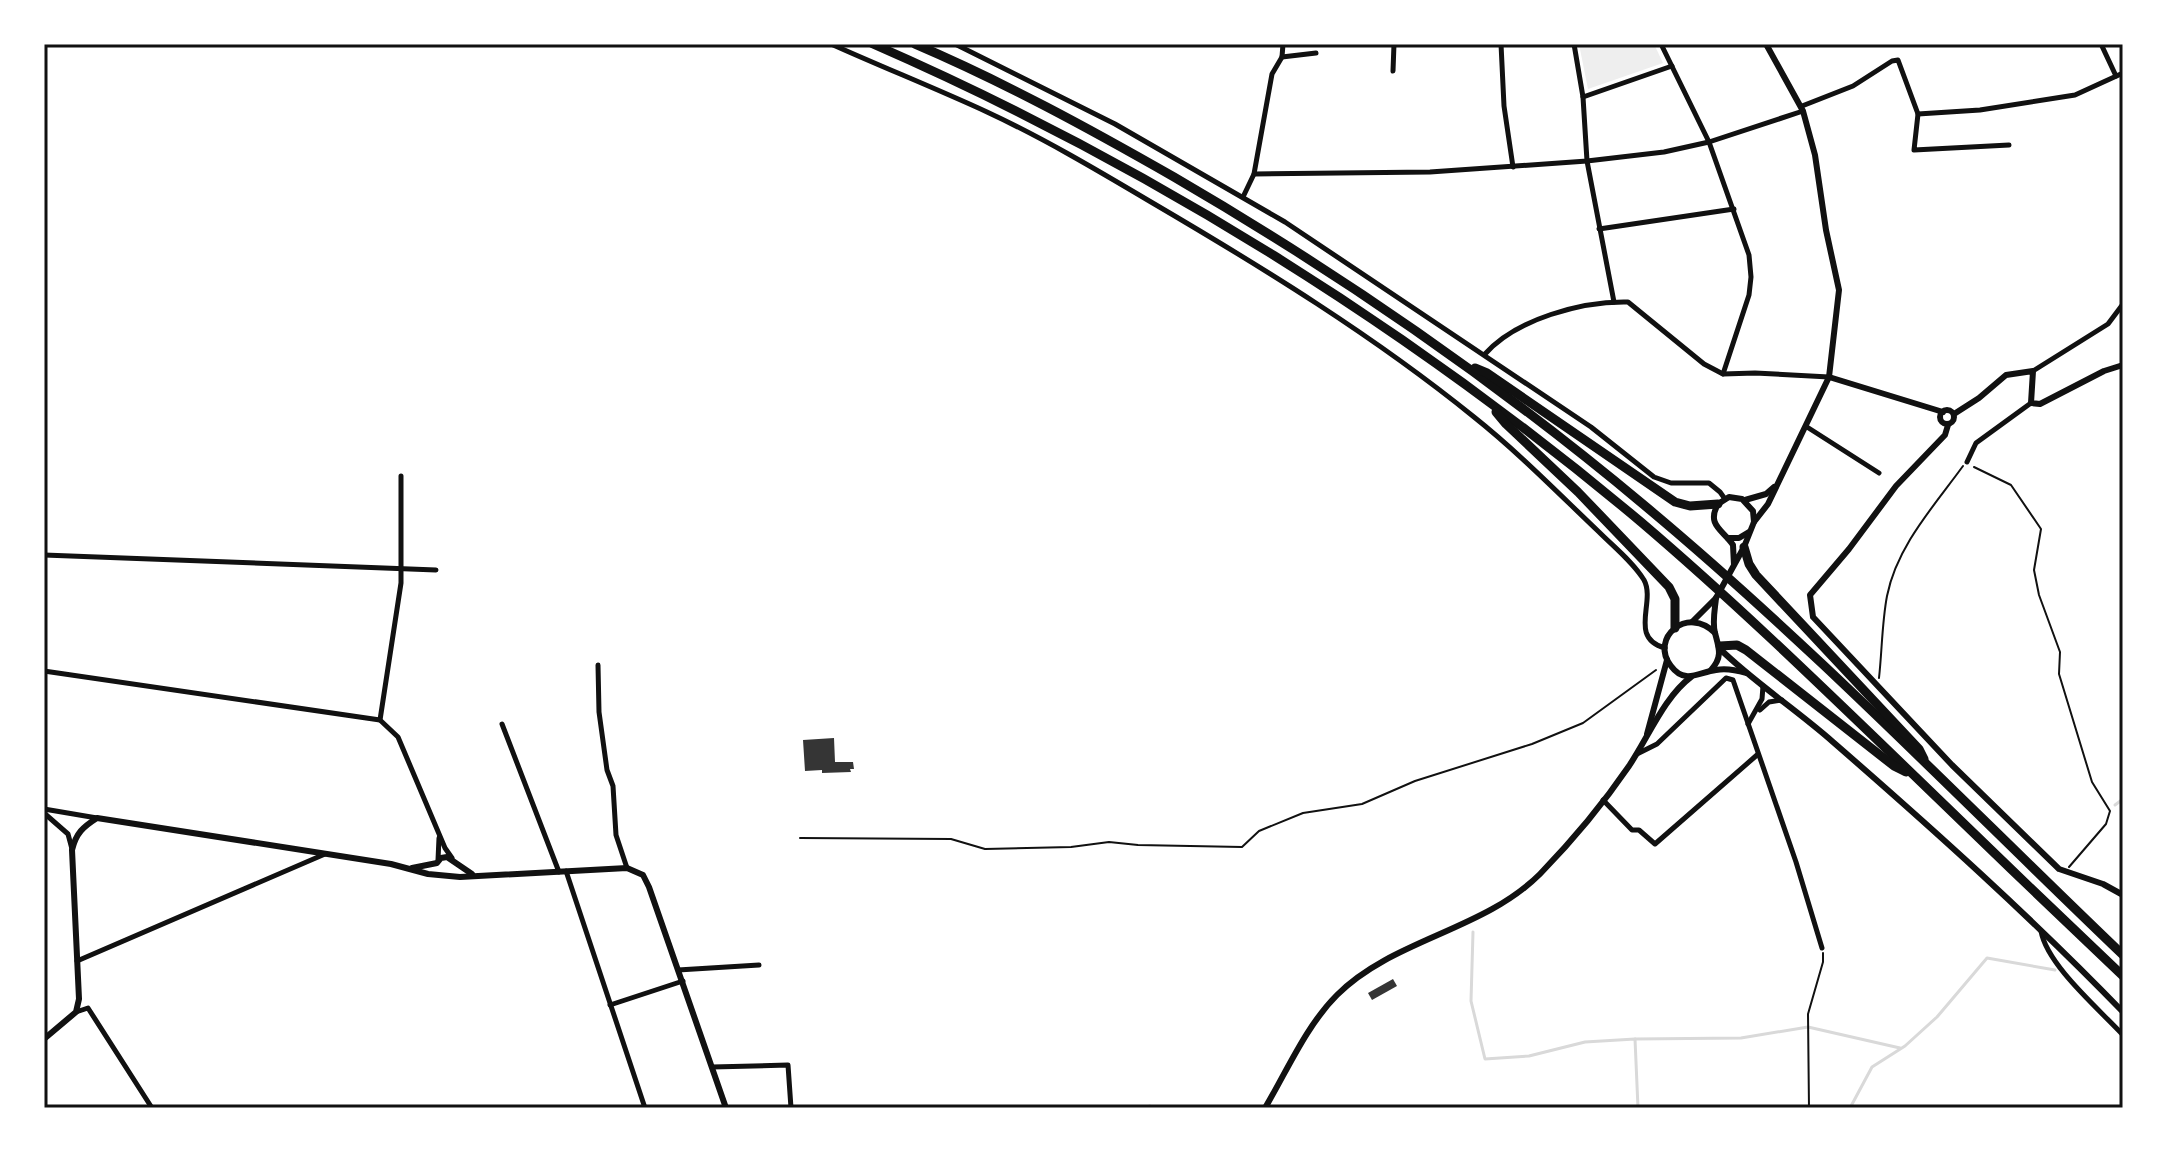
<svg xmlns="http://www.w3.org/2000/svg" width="2167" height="1152" viewBox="0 0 2167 1152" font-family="Barlow,sans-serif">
  <rect width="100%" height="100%" fill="#fff"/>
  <!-- green -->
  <polygon fill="#eee" points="1579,44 1654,44 1663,63 1588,89"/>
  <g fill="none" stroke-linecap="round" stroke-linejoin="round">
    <!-- stream -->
    <g stroke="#d9d9d9" stroke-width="3">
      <polyline points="2115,805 2123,799"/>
      <polyline points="1473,932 1471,1001 1485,1059 1529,1056 1585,1042 1635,1039 1638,1108"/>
      <polyline points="1635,1039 1741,1038 1808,1027 1900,1048"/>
      <polyline points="1144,1108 1150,1106 1154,1108"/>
      <polyline points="1850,1108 1872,1067 1905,1046 1937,1017 1987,958 2055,970"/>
    </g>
  </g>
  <!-- building -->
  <g fill="#353535">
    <polygon points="834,738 835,762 853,762 854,769 850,769 851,772 822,773 822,770 805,771 803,740"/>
    <polygon points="1393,979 1397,986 1372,1000 1368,993"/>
  </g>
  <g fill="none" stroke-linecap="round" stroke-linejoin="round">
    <!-- path -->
    <g stroke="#111" stroke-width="2">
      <polyline points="1974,467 2011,485 2041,529 2034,570 2039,595 2060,652 2059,674 2092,782 2110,811 2106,824 2069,867"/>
      <path d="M1879,678C1882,651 1882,622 1887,596C1897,546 1934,506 1963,466"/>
      <polyline points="800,838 951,839 985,849 1071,847 1109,842 1138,845 1242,847 1259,831 1303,813 1362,804 1415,781 1532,744 1583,723 1656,670"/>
      <polyline points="1809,1108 1808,1014 1823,962 1823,953"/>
    </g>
    <!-- minor -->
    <g stroke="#111" stroke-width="5">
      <path d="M831,44C882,67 935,88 987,112C1043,138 1097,170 1151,202C1262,267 1374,336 1474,417C1518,452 1558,493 1599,532C1614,547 1633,562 1644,580C1656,602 1628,638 1665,648"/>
      <polyline points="955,44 1115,124 1285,222 1591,427 1654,477 1671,483 1709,483 1720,492 1725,499"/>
      <polyline points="1501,44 1504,106 1513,167"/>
      <polyline points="1574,44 1583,97 1587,161 1614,302"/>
      <polyline points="1661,44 1709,142 1749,255 1751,277 1749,295 1723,374"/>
      <polyline points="2101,44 2116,76"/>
      <polyline points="1282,57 1316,53"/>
      <polyline points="1393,71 1394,44"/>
      <polyline points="1583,97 1672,66"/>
      <polyline points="1802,106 1853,86 1892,61 1898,60 1918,114 1914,150 2009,145"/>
      <polyline points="1918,114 1980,110 2075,95 2123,73"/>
      <polyline points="1254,174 1430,172 1587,161 1664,152 1709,142 1803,111"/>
      <polyline points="1243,197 1254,174 1272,74 1282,57 1283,44"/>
      <polyline points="1599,229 1734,209"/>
      <path d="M1485,354C1516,319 1582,301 1628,302L1704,364L1723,374L1755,373L1829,377"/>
      <polyline points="2033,371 2108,324 2123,304"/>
      <polyline points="1807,427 1879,473"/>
      <polyline points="1967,462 1976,443 2031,403"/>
      <polyline points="401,476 401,583 380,720 398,737 445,848 452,858"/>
      <polyline points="44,555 436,570"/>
      <polyline points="598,665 599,712 607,770 613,786 616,835 627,868"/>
      <polyline points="44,671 380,720"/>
      <polyline points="1760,710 1769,702 1782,700"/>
      <polyline points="502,724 559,872"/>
      <polyline points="1748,724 1762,699 1763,686"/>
      <polyline points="1637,754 1657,744 1726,678 1733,680 1796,862 1822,948"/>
      <polyline points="1603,800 1632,830 1639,830 1655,844 1757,755"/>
      <polyline points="44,809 97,818"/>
      <polyline points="44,813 68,834 72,849"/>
      <polyline points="438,860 439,838"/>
      <polyline points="566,871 645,1108"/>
      <path d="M2041,931C2047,965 2099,1009 2123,1035"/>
      <polyline points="77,961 325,854"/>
      <polyline points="678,970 759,965"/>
      <polyline points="610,1005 683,981"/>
      <polyline points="76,1012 88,1008 152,1108"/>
      <polyline points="712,1067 788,1065 791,1108"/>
    </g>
    <!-- tertiary -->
    <g stroke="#111" stroke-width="6">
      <polyline points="1829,377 1943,412"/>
      <circle cx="1947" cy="417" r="7"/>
      <polyline points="1954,414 1979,398 2006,375 2033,371 2031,403 2040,404 2104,371 2123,365"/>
      <polyline points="1948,425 1945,435 1896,486 1849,549 1810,595 1813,617 1952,765 2059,869 2103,884 2123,895"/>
      <polyline points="1745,500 1766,494 1774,487"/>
      <polyline points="1754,522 1768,504 1829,377 1839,290 1826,230 1815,155 1803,111 1766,44"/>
      <polyline points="1728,538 1739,538 1749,532"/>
      <path d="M1692,622L1716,598L1744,547L1754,522L1753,511L1742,499L1729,497L1718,504C1706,525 1723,530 1733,545L1734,565"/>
      <path d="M1715,633C1688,605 1649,638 1671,666C1685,685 1699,672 1716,670C1727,668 1736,670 1746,673"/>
      <path d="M1720,649C1755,683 1797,710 1833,742C1933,829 2031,917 2123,1012"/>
      <path d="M1711,670C1723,657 1719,648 1715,633C1712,622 1715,609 1716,598"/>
      <polyline points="1647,734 1667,660"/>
      <polyline points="412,868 437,863 441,858 447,857 472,874"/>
      <path d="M44,1039L76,1012L79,999L72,850C76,833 83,827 97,818L391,864L428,874L460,877L627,868L643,875L649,887L726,1108"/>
      <path d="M1265,1108C1287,1071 1306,1026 1337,995C1393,939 1483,931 1540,874C1572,841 1603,804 1629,766C1648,738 1664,697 1691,677"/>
    </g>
    <!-- motorway -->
    <g stroke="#111" stroke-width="9">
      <path d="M873,44C1150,165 1410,328 1641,522C1729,597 1812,677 1896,758C1971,831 2047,904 2123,976"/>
      <path d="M915,44C1004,82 1090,129 1174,177C1339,273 1497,382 1644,505C1812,645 1965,804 2123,955"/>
      <polyline points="1475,368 1487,373 1675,502 1690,506 1718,504"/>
      <polyline points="1496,412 1506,424 1578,492 1669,587 1675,599 1675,628"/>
      <polyline points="1744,547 1749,564 1756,575 1919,749 1924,759"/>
      <polyline points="1720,646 1737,645 1746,650 1894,766 1906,772"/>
    </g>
  </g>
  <!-- border -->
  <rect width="2167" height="1152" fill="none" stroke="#ffffff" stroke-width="92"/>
  <rect x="46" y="46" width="2075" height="1060" fill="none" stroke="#111" stroke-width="3"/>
</svg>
